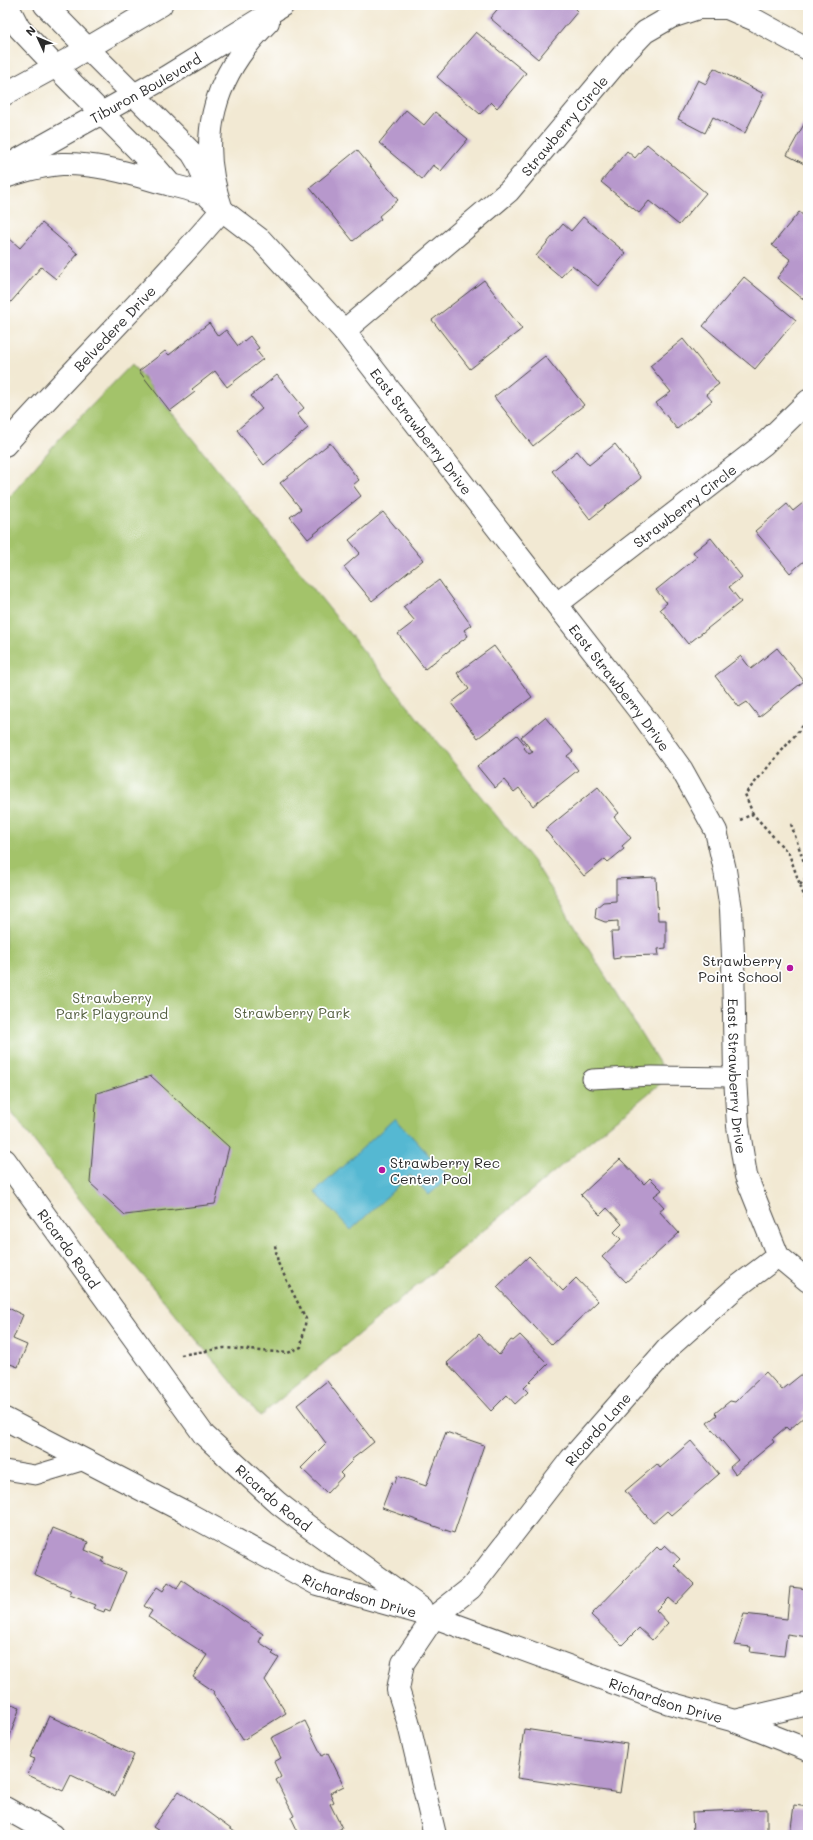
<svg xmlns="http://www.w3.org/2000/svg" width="813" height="1840" viewBox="0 0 813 1840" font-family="Mali,sans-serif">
  <rect width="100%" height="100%" fill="#fff"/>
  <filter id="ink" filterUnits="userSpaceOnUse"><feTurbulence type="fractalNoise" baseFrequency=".025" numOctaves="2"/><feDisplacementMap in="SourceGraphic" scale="8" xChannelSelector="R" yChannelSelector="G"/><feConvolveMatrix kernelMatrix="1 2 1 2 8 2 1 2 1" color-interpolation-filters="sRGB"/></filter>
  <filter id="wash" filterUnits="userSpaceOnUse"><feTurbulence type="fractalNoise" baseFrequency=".012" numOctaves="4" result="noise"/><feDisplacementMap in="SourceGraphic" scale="16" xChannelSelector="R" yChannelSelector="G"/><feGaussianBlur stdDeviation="0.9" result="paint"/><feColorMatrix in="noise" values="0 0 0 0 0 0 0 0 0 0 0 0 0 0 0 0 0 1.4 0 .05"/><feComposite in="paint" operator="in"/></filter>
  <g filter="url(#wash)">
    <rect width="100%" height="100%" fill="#f2e9d3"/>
    <!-- green -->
    <polygon fill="#a3c36b" stroke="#67774b" points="132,364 537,866 668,1077 260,1416 84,1205 5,1104 5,502 60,438"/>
    <!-- water -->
    <polygon fill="#54b8d2" stroke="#40727e" points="395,1118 449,1177 429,1195 410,1175 351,1230 315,1192"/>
    <g id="blocks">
      <!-- building -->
      <g fill="#b798cc">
        <polygon points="501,5 572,5 578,11 538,59 490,18"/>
        <polygon points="476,32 526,73 497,108 491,102 480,114 437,77"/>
        <polygon points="714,68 764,94 745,133 713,117 705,133 678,119 698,80 706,84"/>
        <polygon points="406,110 424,125 435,112 468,139 441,171 433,165 422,179 379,143"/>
        <polygon points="808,117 808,166 787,155"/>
        <polygon points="647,144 706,193 679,225 649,201 639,213 601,182 627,151 635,158"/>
        <polygon points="357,150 398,200 379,216 381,219 353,241 310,188"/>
        <polygon points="799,212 808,219 808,303 777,278 791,260 772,245"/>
        <polygon points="583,217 626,253 598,286 572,265 561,277 536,256 563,224 571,231"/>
        <polygon points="42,223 78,254 56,279 41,267 5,309 5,242 9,238 20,248"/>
        <polygon points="744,277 796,320 755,369 703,326"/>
        <polygon points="484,280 522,329 470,369 432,320"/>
        <polygon points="209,323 218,336 226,330 238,346 250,336 259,348 256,350 263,359 227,387 215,371 192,389 195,392 170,411 139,371 165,351 169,355"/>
        <polygon points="683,339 719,384 706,394 712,401 677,429 656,403 671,392 650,366"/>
        <polygon points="545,356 584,405 533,446 494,397"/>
        <polygon points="277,375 304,408 297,414 308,428 264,465 237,430 262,409 251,396"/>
        <polygon points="330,443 359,480 353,485 361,496 308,539 290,517 301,509 280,483"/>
        <polygon points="615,444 641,478 590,519 552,471 577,451 589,465"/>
        <polygon points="808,499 808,566 804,561 790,573 755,531 787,504 793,511"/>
        <polygon points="383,512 423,560 372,601 344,567 360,553 349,540"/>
        <polygon points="711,538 742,577 729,587 741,602 688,644 660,609 667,603 656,590 697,557 693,552"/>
        <polygon points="439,580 471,625 464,630 468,636 425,669 398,634 415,621 403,607"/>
        <polygon points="494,646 532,697 478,738 451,703 469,689 457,673"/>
        <polygon points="777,648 804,681 759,717 747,702 739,707 715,676 741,656 751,669"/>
        <polygon points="545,717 573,751 567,756 578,770 533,806 519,788 514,792 504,780 495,788 477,766 517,735 526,746 524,748 529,754 533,752 521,737"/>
        <polygon points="598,787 619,813 614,817 631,838 622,846 624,849 608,862 605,859 584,876 545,830"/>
        <polygon points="656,877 658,920 666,920 666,948 658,949 659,955 620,956 620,958 613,959 611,932 618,932 618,921 605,922 595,918 596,908 603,902 616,901 616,879"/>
        <polygon points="151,1076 229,1147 215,1204 125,1215 90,1183 97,1093"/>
        <polygon points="620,1159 644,1184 650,1178 662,1190 654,1196 664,1207 659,1211 679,1233 626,1282 602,1257 621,1239 614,1232 622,1224 607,1208 600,1215 581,1195"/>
        <polygon points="529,1256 563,1291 576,1278 598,1301 552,1345 497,1287"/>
        <polygon points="5,1301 8,1303 6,1307 23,1315 13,1339 27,1345 18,1367 5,1362"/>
        <polygon points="479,1334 499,1355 511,1340 513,1341 520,1335 548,1364 524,1388 528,1392 515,1404 507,1395 491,1411 447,1363"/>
        <polygon points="807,1370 808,1409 803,1413 805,1416 789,1430 786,1427 772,1439 774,1442 735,1474 730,1467 738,1460 707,1423 717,1415 715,1413 730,1401 735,1402 766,1372 782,1390"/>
        <polygon points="327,1381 374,1442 351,1460 352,1461 340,1473 343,1476 327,1493 301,1468 326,1443 297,1405"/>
        <polygon points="446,1432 484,1445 454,1533 382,1508 392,1482 395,1483 397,1476 426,1486"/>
        <polygon points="691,1441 719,1474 671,1515 667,1511 653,1523 625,1491 657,1464 660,1468"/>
        <polygon points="53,1528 88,1542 85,1550 104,1558 102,1562 126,1572 110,1611 105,1609 104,1612 93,1608 95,1605 70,1595 72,1591 34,1574"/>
        <polygon points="665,1545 680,1559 674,1565 694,1584 675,1604 668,1598 656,1610 668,1623 652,1640 639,1628 622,1645 591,1615 657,1547 660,1550"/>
        <polygon points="182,1580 263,1634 259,1642 274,1652 272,1654 279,1658 265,1680 286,1713 243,1740 213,1693 215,1692 193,1677 207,1655 148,1617 152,1611 144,1606 157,1587 163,1591 168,1582 177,1588"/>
        <polygon points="790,1587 808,1589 808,1637 787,1634 784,1656 750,1652 751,1647 734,1645 744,1614 787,1619"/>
        <polygon points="5,1702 20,1707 6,1747 5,1746"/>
        <polygon points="49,1716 134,1755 115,1796 71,1775 63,1791 28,1775 35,1759 30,1757"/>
        <polygon points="305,1721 322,1756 328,1753 344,1786 330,1793 334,1802 330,1804 342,1828 328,1835 296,1835 299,1834 291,1817 294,1816 276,1780 281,1777 274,1762 281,1758 271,1738"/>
        <polygon points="524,1729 627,1744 620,1793 517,1778"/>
        <polygon points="179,1791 239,1835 165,1835 153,1827"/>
        <polygon points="794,1805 808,1807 808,1835 790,1835"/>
        <polygon points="767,1809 767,1835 693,1835 692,1812"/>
      </g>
    </g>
  </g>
  <g filter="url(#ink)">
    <use href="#blocks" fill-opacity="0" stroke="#494844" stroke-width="1"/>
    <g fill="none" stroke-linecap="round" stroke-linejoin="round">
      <defs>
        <g id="service">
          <polyline points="592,1079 652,1076 735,1077"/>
          <polyline points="5,1470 35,1475 85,1460"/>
        </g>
        <g id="minor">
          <polyline points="7,5 19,28 55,66"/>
          <polyline points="45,5 87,48"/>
          <path id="s1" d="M344,331L509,191L623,55L645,32L671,17L698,8H727L755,20L808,49"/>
          <path id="s2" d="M557,604L764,444L808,401"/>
          <path id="s3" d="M5,1160L204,1435L278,1503L309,1527L421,1608"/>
          <path id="s4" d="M5,1419L185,1512L317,1584L434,1617L669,1703L735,1721L808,1750"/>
          <polyline points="735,1721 808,1704"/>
          <polyline points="5,1808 53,1835"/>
        </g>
        <g id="tertiary">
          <path d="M87,48L192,153C201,166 205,179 206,194"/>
          <path id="s5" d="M55,66L157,169L171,185L206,194L222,210L261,240L344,331L644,717L682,770L716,831L725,870L731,909L733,956L735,1077L738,1126L746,1176L778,1256L808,1281"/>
          <path id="s6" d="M5,445C76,366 153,291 222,210"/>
          <path id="s7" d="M435,1835L408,1721L398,1690L403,1663L434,1617L471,1588L571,1459L668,1348L733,1290L778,1256"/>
        </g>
        <g id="secondary">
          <polyline points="5,94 71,58 161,5"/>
          <path id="s8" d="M5,167L166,77L283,5"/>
          <path d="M5,177C23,171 43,165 62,164C100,163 136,176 171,185"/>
          <path d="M222,210C196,138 213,76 268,22"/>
        </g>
      </defs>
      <!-- service casing -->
      <use href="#service" stroke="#494844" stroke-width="21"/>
      <!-- minor casing -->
      <use href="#minor" stroke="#494844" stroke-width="24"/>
      <!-- tertiary casing -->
      <use href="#tertiary" stroke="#494844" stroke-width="24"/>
      <!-- secondary casing -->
      <use href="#secondary" stroke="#494844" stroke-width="24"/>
      <!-- path -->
      <g stroke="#494844" stroke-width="2.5" stroke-dasharray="3 3" stroke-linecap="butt">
        <polyline points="753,814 745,794 808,720"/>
        <polyline points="740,820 753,814 789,854 808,907"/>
        <polyline points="791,824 808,874"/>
        <polyline points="800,885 808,875"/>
        <polyline points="181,1355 224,1348 288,1353 301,1347 306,1319 278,1263 275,1245"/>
      </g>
      <!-- service -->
      <use href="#service" stroke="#fff" stroke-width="19"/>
      <!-- minor -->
      <use href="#minor" stroke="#fff" stroke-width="22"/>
      <!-- tertiary -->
      <use href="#tertiary" stroke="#fff" stroke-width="22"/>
      <!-- secondary -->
      <use href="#secondary" stroke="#fff" stroke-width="22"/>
    </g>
  </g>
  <!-- markers -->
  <g fill="#b5179e" stroke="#fff" stroke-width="1.5">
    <circle cx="790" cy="968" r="4"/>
    <circle cx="382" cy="1170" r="4"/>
  </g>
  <g text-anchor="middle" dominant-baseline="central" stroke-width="3.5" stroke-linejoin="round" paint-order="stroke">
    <!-- street labels -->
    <g font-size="14" fill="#2b2b2b" stroke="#fff">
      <text stroke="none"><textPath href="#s8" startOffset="161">Tiburon Boulevard</textPath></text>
      <text stroke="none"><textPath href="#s1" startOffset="302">Strawberry Circle</textPath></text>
      <text stroke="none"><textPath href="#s6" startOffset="160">Belvedere Drive</textPath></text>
      <text stroke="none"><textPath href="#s5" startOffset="524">East Strawberry Drive</textPath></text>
      <text stroke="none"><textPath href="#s2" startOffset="161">Strawberry Circle</textPath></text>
      <text stroke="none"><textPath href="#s5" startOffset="848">East Strawberry Drive</textPath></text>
      <text stroke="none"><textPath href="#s5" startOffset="1268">East Strawberry Drive</textPath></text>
      <text stroke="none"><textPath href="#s3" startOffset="109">Ricardo Road</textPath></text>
      <text stroke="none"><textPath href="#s7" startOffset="483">Ricardo Lane</textPath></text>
      <text stroke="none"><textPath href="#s3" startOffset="433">Ricardo Road</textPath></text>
      <text stroke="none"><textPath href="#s4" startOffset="397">Richardson Drive</textPath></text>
      <text stroke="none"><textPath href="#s4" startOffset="721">Richardson Drive</textPath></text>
    </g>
    <!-- poi labels -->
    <g font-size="14" fill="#2b2b2b" stroke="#fff" text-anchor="end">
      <text x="782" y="960">Strawberry<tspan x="782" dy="16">Point School</tspan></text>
      <text x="390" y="1162" text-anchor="start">Strawberry Rec<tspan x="390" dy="16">Center Pool</tspan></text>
    </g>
    <!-- park labels -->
    <g font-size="14" fill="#556041" stroke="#fff">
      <text x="112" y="997">Strawberry<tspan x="112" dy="16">Park Playground</tspan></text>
      <text x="292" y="1012">Strawberry Park</text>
    </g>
  </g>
  <!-- margin -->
  <rect width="813" height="1840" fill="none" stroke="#fff" stroke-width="20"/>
  <!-- north arrow -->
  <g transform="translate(38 38) rotate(314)" stroke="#ffffff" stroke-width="3" paint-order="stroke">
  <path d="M0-3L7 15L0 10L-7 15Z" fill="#2b2b2b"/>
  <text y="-6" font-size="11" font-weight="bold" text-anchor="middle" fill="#2b2b2b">N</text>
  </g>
</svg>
